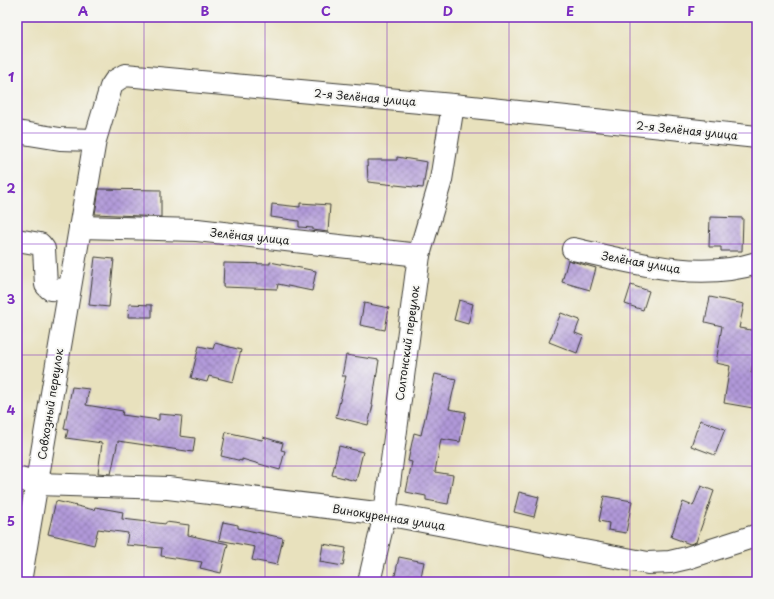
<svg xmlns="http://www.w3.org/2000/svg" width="774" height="599" viewBox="0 0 774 599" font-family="'Playpen Sans',sans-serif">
  <defs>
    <pattern id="building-cross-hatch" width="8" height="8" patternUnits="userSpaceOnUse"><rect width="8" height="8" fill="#b199d9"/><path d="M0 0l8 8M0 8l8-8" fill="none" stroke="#8f7caf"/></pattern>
  </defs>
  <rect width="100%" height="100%" fill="#f6f6f2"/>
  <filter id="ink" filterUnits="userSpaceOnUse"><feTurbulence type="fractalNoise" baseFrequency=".025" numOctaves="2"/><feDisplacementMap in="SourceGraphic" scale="8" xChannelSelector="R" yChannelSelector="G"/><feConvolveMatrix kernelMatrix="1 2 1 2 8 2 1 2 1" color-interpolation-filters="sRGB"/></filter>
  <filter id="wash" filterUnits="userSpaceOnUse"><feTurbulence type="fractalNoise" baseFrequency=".012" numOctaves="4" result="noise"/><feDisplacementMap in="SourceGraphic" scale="16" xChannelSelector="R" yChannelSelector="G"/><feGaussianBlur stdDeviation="0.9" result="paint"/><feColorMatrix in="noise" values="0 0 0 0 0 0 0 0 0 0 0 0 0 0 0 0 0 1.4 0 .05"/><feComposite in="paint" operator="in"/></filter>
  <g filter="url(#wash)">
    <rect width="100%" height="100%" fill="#e8e1bd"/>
    <g id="blocks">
      <!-- building -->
      <g fill="url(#building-cross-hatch)">
        <polygon points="397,157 427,162 423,188 368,182 367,160 397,160"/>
        <polygon points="99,189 161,190 161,217 95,214"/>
        <polygon points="300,203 330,205 328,232 313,230 313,228 299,227 299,221 271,217 272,204 300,207"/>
        <polygon points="710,217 743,218 742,251 721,251 721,247 709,247"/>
        <polygon points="95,257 114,259 109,307 89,305"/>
        <polygon points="568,260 596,268 590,290 562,282"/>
        <polygon points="270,262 316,271 312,291 278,284 277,289 223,287 224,263 270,264"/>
        <polygon points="631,285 649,291 643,310 625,304"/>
        <polygon points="710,297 744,304 739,328 757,331 757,342 751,373 757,374 753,408 724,403 730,366 716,363 722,326 705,322"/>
        <polygon points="459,300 473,304 468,324 454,320"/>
        <polygon points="364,303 389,308 385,330 360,325"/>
        <polygon points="129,304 152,305 152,317 128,317"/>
        <polygon points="561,313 580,320 575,333 583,336 577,353 549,342"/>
        <polygon points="215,343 241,350 233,382 209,376 207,382 191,378 199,346 213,349"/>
        <polygon points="346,355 379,360 372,405 373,405 368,425 336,417 346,376 342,376"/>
        <polygon points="435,374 456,379 449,409 466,412 460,442 441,439 435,472 453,475 448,504 426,500 426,496 406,492 412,462 408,461 414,433 421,435"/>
        <polygon points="72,387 89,389 86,405 123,411 122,415 159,420 159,414 182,416 180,436 195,438 193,452 118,441 111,474 98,473 102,443 66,438 68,430 64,429"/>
        <polygon points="700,420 725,429 715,455 691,446"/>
        <polygon points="226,432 262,440 263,437 283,443 281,450 285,451 280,470 242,459 242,461 221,456"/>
        <polygon points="339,446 363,452 356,481 332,475"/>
        <polygon points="701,486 714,491 696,542 690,544 671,537 683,502 693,506"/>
        <polygon points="519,492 539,497 534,517 514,512"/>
        <polygon points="604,496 632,501 626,533 608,530 609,523 599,521"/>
        <polygon points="56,501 94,510 95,507 123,512 122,519 166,524 166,522 189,525 188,535 228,544 221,573 200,568 202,562 161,556 162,548 126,545 128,533 98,529 94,545 48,534"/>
        <polygon points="223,522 238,525 238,528 283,538 277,565 252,560 255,547 219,540"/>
        <polygon points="323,544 346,548 343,566 320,562"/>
        <polygon points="399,557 424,562 420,582 404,582 394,580"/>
      </g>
    </g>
  </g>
  <g filter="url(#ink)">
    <use href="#blocks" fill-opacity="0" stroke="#3b3a34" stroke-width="1"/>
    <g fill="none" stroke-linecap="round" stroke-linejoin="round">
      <defs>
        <g id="minor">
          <polyline points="17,132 60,139 95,140 111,87 115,81 125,75 453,105 757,137"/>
          <polyline points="80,227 197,230 419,255"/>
          <polyline points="17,240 40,244 44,249 46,285 50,289 69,290"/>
          <path d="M573,249C633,262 696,282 757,263"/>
          <polyline points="17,478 37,484 168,488 385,514 648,563 670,562 687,558 755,536"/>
          <polyline points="20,582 95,140"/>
          <polyline points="369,582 385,514 419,255 441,180 453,105"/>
        </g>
      </defs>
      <!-- minor casing -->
      <use href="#minor" stroke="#3b3a34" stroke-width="24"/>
      <!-- minor -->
      <use href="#minor" stroke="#fff" stroke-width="22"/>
    </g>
  </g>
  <!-- grid -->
  <path fill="none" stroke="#7b2cbf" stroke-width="1" stroke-opacity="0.55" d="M144,17V582M265,17V582M387,17V582M509,17V582M630,17V582M17,133H757M17,244H757M17,355H757M17,466H757"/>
  <g text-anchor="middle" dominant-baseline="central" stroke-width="4" stroke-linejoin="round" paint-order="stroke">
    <!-- street labels -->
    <g font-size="11" fill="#1c1c1c" stroke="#f6f6f2">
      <text transform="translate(365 97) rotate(5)">2-я Зелёная улица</text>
      <text transform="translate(687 130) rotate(6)">2-я Зелёная улица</text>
      <text transform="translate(250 236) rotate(6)">Зелёная улица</text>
      <text transform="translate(641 262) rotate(10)">Зелёная улица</text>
      <text transform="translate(407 343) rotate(-82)">Солтонский переулок</text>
      <text transform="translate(50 404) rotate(-81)">Совхозный переулок</text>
      <text transform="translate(389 517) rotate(9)">Винокуренная улица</text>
    </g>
  </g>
  <!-- margin -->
  <rect width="774" height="599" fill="none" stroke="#f6f6f2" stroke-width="44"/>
  <rect x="22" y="22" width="730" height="555" fill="none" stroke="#7b2cbf" stroke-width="1.5"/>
  <g font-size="13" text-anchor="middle" font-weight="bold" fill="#7b2cbf">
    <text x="83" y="16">A</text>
    <text x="205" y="16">B</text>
    <text x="326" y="16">C</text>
    <text x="448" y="16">D</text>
    <text x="570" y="16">E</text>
    <text x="691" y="16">F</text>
    <text x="11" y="82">1</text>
    <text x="11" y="193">2</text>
    <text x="11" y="304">3</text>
    <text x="11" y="415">4</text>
    <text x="11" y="526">5</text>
  </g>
</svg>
